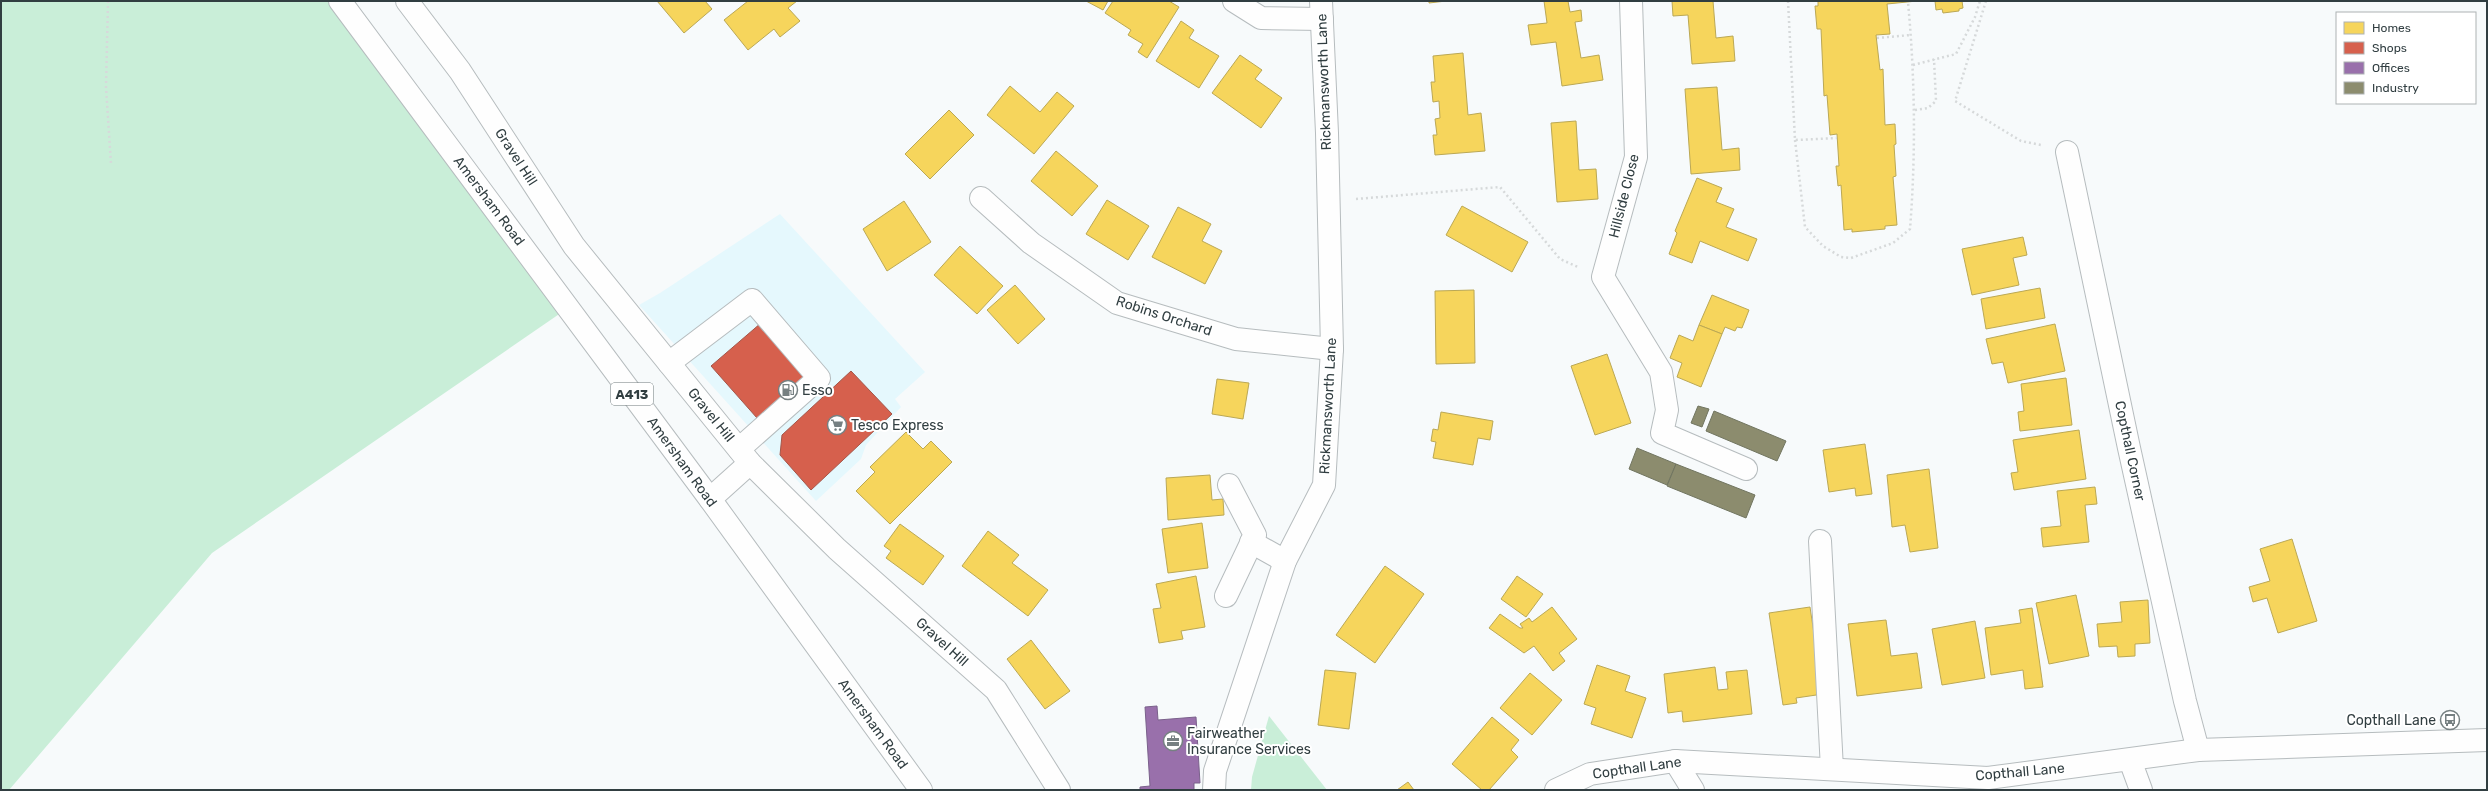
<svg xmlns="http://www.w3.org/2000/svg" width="2488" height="791" viewBox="0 0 2488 791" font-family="Rubik,sans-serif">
  <rect width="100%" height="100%" fill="#f7fafb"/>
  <!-- built -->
  <polygon fill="#e5f8fd" points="780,214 925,372 895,399 901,407 866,445 861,459 816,501 639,305 660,293"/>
  <!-- green -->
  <g fill="#c9eed8">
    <polygon points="1,1 340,1 568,308 212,553 9,790 1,790"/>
    <polygon points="1269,716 1327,790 1251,790 1252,777"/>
  </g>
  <!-- homes -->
  <g fill="#f6d55c" stroke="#bba854">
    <polygon points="657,1 705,1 712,9 684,33"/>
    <polygon points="748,1 797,1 788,8 800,21 780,37 774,29 748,50 724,20"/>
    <polygon points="1086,1 1108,1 1103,10"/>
    <polygon points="1113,1 1169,1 1179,7 1147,58 1138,52 1143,44 1128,35 1131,30 1105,13"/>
    <polygon points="1429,1 1446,1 1429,3"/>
    <polygon points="1544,1 1568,1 1570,12 1581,10 1582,21 1575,22 1581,58 1599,55 1603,80 1562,86 1556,42 1531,45 1528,25 1547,23"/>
    <polygon points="1672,1 1713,1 1716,38 1733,36 1735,61 1692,64 1688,15 1673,16"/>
    <polygon points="1818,1 1917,1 1887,4 1890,34 1876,35 1880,70 1883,69 1885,125 1895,124 1896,144 1894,145 1896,176 1893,177 1897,225 1885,226 1885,229 1852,232 1852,229 1844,230 1841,185 1838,186 1836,166 1839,166 1837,134 1830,135 1827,95 1824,96 1821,29 1817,29 1815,6 1818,6"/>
    <polygon points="1935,1 1962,1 1963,8 1959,9 1959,11 1943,13 1942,9 1936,10"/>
    <polygon points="1181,21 1194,30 1189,38 1219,56 1199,88 1156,61"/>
    <polygon points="1463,53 1468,115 1481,113 1485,151 1435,155 1433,135 1437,135 1435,119 1440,118 1439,101 1433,102 1431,82 1435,82 1433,56"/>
    <polygon points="1240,55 1262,70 1255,79 1282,98 1261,128 1212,93"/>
    <polygon points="1010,86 1040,112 1057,92 1074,106 1034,154 987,115"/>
    <polygon points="1717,87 1722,150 1739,148 1740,170 1691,174 1685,89"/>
    <polygon points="949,110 974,135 930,179 905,154"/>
    <polygon points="1576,121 1579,170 1596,169 1598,199 1557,202 1551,123"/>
    <polygon points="1056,151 1098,186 1072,216 1031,181"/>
    <polygon points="1697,178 1722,188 1716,202 1734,209 1726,227 1757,239 1748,261 1700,241 1692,263 1669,254 1677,233 1675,231"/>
    <polygon points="1107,200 1149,226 1128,260 1086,234"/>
    <polygon points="904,201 931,242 887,271 863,229"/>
    <polygon points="1462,206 1528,242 1512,272 1446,235"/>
    <polygon points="1178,207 1211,224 1202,241 1222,251 1205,284 1152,257"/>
    <polygon points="2023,237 2027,255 2013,258 2019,285 1972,295 1962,249"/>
    <polygon points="960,246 1003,286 977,314 934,275"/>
    <polygon points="1015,285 1045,319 1018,344 987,310"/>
    <polygon points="2040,288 2045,318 1986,329 1981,299"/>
    <polygon points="1474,290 1475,363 1436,364 1435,291"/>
    <polygon points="1712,295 1749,310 1742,328 1737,327 1735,331 1725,327 1722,334 1699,325"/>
    <polygon points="2055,324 2065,371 2008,383 2003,362 1992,364 1986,339"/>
    <polygon points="1699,325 1722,334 1701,387 1677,377 1682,363 1670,358 1679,335 1693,341"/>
    <polygon points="1607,354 1631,423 1595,435 1571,366"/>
    <polygon points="2066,378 2072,425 2020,431 2018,412 2024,411 2021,384"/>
    <polygon points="1217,379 1249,383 1243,419 1212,414"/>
    <polygon points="1441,412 1493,421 1490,440 1478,438 1473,465 1433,458 1436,442 1431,441 1433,429 1438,430"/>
    <polygon points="2079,430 2086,479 2014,490 2011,473 2018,472 2013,440"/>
    <polygon points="906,432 923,449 931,441 952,462 890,524 856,491 875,472 870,467"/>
    <polygon points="1865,444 1872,494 1856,496 1855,488 1829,492 1823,450"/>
    <polygon points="1929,469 1938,548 1910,552 1905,525 1892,527 1887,475"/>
    <polygon points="1210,475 1212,500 1223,499 1224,515 1168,520 1166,478"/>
    <polygon points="2095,487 2097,504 2085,505 2089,542 2043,547 2041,528 2061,526 2057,491"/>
    <polygon points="1202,523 1208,568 1168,573 1162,529"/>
    <polygon points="900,524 944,556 923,585 886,558 891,551 884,546"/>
    <polygon points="988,531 1019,555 1012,563 1048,590 1028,616 962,566"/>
    <polygon points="2292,539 2317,621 2278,633 2267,598 2253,602 2249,587 2270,581 2260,549"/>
    <polygon points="1385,566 1424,594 1375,663 1336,635"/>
    <polygon points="1196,576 1205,627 1181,631 1183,639 1159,643 1153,609 1161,608 1156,584"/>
    <polygon points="1517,576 1543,594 1526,617 1501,599"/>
    <polygon points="2076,595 2089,656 2049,664 2036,603"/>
    <polygon points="2148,600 2150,643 2135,644 2135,656 2118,657 2117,646 2099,647 2097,624 2122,622 2120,602"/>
    <polygon points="1552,607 1577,639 1559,653 1565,661 1553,671 1534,646 1524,653 1489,628 1500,614 1520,628 1523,628 1520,624 1529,618 1532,622"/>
    <polygon points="1810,607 1823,694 1796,698 1797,703 1783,705 1769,613"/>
    <polygon points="2032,608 2043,687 2025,689 2023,670 1991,675 1985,628 2021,623 2019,610"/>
    <polygon points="1886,620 1891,656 1917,653 1922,688 1857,696 1848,624"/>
    <polygon points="1975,621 1985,678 1942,685 1932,629"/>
    <polygon points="1031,640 1070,691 1045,709 1007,659"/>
    <polygon points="1597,665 1630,676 1625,691 1646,698 1632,738 1591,724 1596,708 1584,704"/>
    <polygon points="1715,667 1718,690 1728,689 1726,672 1747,670 1752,714 1683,722 1682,711 1668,713 1664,674"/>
    <polygon points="1325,670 1356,673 1349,729 1318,725"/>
    <polygon points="1530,673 1562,700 1532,735 1500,708"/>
    <polygon points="1492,717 1519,740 1511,750 1518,757 1489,790 1482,790 1452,764"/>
    <polygon points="1408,782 1414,790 1397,790"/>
  </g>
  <!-- shops -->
  <g fill="#d6604d" stroke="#a45649">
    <polygon points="761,323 807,375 757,418 711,366"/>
    <polygon points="851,371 892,414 811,490 780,455 782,435"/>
  </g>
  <!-- offices -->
  <polygon fill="#9970ab" stroke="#7a618b" points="1157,706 1158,720 1196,717 1200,783 1194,783 1194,790 1140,790 1140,787 1150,786 1145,707"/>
  <!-- industry -->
  <g fill="#8c8c6e" stroke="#717560">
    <polygon points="1698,406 1709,409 1702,427 1691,423"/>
    <polygon points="1714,411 1786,441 1777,461 1706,431"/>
    <polygon points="1637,448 1676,464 1667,485 1629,469"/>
    <polygon points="1676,464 1755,495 1746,518 1667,486"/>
  </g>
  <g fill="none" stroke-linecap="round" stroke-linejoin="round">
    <defs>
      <g id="minor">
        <polyline points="407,1 460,71 574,246 750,463 837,549 996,690 1059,790"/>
        <polyline points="1234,1 1261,18 1322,19"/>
        <polyline points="1631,1 1636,157 1603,277 1661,372 1667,410 1662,433 1746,469"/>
        <polyline points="2067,152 2129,448 2185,701 2198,750"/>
        <polyline points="981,198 1031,243 1117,303 1236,339 1332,349"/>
        <polyline points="669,363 752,300 819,378 739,449"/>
        <polyline points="710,499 750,463"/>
        <polyline points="1820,541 1832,769"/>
        <polyline points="1251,542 1285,561"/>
        <polyline points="1226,596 1255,535 1229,485"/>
        <polyline points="2130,760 2141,790"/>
        <polyline points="1675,761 1693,790"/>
        <polyline points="1214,790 1215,771 1285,561 1324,485 1332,349 1327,133 1321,1"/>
        <polyline points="1556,790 1590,774 1675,761 1988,778 2198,750 2487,740"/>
      </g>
      <polyline id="highway" points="340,1 710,499 921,790"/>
    </defs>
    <!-- minor casing -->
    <use href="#minor" stroke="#b6bcbe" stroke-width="24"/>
    <!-- highway casing -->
    <use href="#highway" stroke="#b6bcbe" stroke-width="24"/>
    <!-- path -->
    <g stroke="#d6d9da" stroke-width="2.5" stroke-dasharray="2 3" stroke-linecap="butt">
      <polyline points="108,1 106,87 111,164"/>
      <polyline points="1788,1 1795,140 1837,138"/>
      <polyline points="1986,1 1955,101 2021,141 2041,145"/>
      <polyline points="1877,38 1911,35"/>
      <polyline points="1913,65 1956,54 1975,17 1980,1"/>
      <polyline points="1915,110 1928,108 1936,101 1934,59"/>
      <path d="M1795,140L1805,227L1823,246L1841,257L1851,258L1893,243L1910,229C1916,153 1915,78 1908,2"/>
      <polyline points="1356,199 1500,187 1560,259 1578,267"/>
    </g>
    <!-- minor -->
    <use href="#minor" stroke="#fefefe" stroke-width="22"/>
    <!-- highway -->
    <use href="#highway" stroke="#fefefe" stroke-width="22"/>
  </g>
  <!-- icons -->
  <defs>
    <symbol id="fuel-ring" viewBox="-11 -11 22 22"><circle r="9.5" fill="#fff" stroke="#768082" stroke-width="1.5"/><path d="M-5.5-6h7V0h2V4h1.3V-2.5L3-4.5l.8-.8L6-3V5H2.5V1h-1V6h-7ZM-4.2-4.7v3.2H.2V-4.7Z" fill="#768082"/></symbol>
    <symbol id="supermarket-ring" viewBox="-11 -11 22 22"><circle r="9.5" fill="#fff" stroke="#768082" stroke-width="1.5"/><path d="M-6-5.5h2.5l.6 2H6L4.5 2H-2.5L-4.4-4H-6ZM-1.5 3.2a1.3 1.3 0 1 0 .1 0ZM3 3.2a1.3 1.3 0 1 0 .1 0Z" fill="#768082"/></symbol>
    <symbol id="bus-ring" viewBox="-11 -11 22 22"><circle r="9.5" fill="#fff" stroke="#768082" stroke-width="1.5"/><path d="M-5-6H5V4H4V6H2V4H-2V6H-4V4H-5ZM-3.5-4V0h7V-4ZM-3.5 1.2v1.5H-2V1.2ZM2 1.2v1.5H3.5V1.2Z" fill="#768082"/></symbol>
    <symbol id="office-ring" viewBox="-11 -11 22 22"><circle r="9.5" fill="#fff" stroke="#768082" stroke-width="1.5"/><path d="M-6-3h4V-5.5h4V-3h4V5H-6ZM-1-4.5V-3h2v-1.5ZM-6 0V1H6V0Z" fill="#768082"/></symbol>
  </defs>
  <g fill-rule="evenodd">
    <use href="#fuel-ring" x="777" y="379" width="22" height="22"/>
    <use href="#supermarket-ring" x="826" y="414" width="22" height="22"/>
    <use href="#bus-ring" x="2439" y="709" width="22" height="22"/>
    <use href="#office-ring" x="1162" y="730" width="22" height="22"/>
  </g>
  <g text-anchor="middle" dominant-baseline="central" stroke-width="4" stroke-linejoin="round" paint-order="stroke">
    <!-- shield labels -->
    <rect fill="#fff" stroke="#6f787a" stroke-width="1" x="611" y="383" width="42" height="22" rx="3"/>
    <g font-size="13" font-weight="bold" fill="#313e41">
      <text x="632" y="394">A413</text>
    </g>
    <!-- street labels -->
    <g font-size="14" fill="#313e41" stroke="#fff">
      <text transform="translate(1324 82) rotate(-92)">Rickmansworth Lane</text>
      <text transform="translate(516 157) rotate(57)">Gravel Hill</text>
      <text transform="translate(1624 196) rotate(-76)">Hillside Close</text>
      <text transform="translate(489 201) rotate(53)">Amersham Road</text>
      <text transform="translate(1164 316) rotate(18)">Robins Orchard</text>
      <text transform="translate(1328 406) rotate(-87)">Rickmansworth Lane</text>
      <text transform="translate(711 415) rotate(51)">Gravel Hill</text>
      <text transform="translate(2130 451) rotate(78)">Copthall Corner</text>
      <text transform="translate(682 462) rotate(54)">Amersham Road</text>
      <text transform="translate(942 642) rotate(42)">Gravel Hill</text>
      <text transform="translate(873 724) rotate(54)">Amersham Road</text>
      <text transform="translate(1637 768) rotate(-8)">Copthall Lane</text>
      <text transform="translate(2020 772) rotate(-5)">Copthall Lane</text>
    </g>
    <!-- poi labels -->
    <g font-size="14" fill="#313e41" stroke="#fff" text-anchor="start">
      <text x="802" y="390">Esso</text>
      <text x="851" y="425">Tesco Express</text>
      <text x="2436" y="720" text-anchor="end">Copthall Lane</text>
      <text x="1187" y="733">Fairweather<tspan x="1187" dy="16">Insurance Services</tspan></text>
    </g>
  </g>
  <!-- border -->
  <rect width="2488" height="791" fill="none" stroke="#313e41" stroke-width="4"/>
  <!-- legend -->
  <rect x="2336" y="12" width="140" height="92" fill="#ffffff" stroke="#adb2b3"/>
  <rect x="2344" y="22" width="20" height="12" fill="#f6d55c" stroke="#adb2b3"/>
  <text x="2372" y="32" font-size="12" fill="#313e41">Homes</text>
  <rect x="2344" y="42" width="20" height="12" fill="#d6604d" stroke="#adb2b3"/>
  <text x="2372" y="52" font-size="12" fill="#313e41">Shops</text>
  <rect x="2344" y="62" width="20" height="12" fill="#9970ab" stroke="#adb2b3"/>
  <text x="2372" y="72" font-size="12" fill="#313e41">Offices</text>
  <rect x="2344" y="82" width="20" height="12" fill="#8c8c6e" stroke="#adb2b3"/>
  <text x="2372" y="92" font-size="12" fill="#313e41">Industry</text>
</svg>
